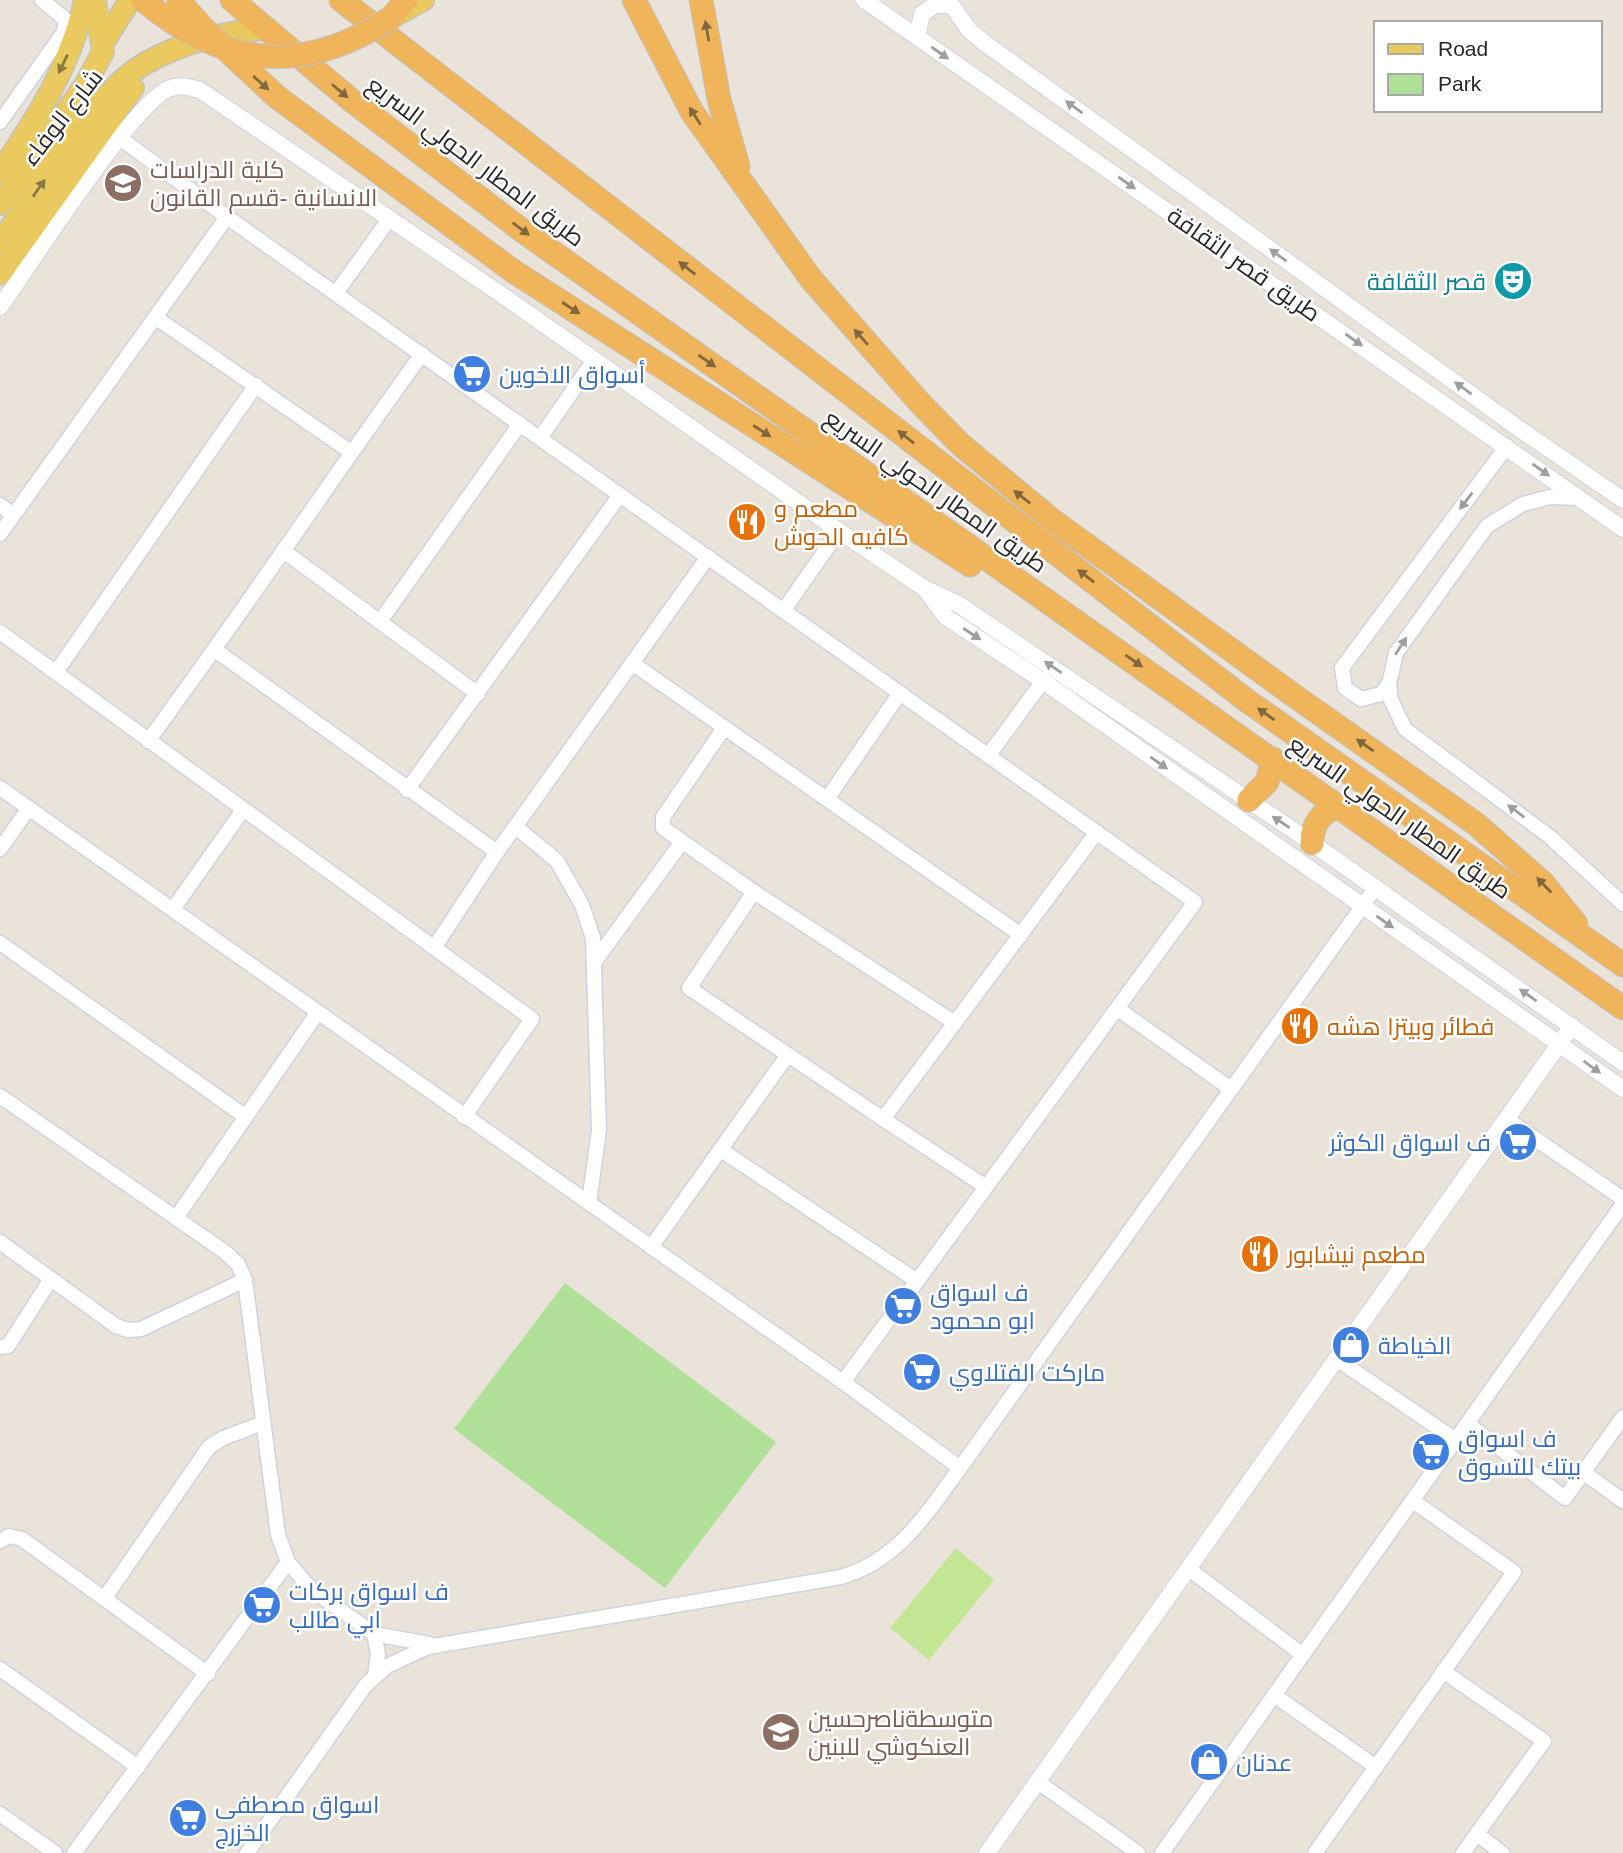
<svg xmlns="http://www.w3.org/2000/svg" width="1623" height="1853" viewBox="0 0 1623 1853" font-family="Arial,Cairo,sans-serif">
  <rect width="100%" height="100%" fill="#eae3da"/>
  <!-- green -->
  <polygon fill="#b0df98" points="565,1283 776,1442 665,1588 454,1429"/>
  <!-- pitch -->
  <polygon fill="#c3e694" points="956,1548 994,1580 929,1660 890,1628"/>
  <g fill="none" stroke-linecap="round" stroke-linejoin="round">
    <defs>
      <g id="minor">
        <polyline points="0,122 64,32 66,20 42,0"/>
        <polyline points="120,138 227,217 1195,902 843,1382"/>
        <polyline points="336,293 390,218"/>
        <polyline points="155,317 351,452"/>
        <polyline points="540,438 594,360"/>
        <polyline points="1579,498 1550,497 1523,504 1487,526 1396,653 1389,684 1391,700 1405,729 1550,837 1623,904"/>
        <polyline points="0,505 13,515"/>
        <polyline points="0,534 227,217"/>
        <polyline points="285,552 478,694"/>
        <polyline points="783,611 839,531"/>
        <polyline points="381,620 520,424"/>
        <polyline points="0,632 532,1019 464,1117"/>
        <polyline points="215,650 497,852"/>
        <polyline points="632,663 1021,935"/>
        <polyline points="56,672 256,385"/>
        <polyline points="1389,684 1381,694 1361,699 1345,688 1342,668 1507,446"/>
        <polyline points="724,728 663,817 663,828 754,892 955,1023"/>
        <path d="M148,741C242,614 329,482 422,354"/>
        <polyline points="988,756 1043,681"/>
        <polyline points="0,788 843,1382 960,1468"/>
        <polyline points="407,790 620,495"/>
        <polyline points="827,799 900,693"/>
        <polyline points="516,827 557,861 582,905 593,938 599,1130 589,1203"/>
        <polyline points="0,849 29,808"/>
        <polyline points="754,892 689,988 883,1119"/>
        <polyline points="173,909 243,810"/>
        <polyline points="0,943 246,1117"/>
        <polyline points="434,948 497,852 708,557"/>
        <polyline points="595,961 682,842"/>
        <polyline points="1118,1009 1231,1089"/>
        <polyline points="0,1096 225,1252 238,1264 245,1280 278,1535 288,1562 311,1589 374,1634 429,1644"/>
        <polyline points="1508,1120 1623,1199"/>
        <polyline points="721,1150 917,1281"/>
        <polyline points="986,1187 883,1119 1097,832"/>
        <polyline points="176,1218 318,1012"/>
        <polyline points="0,1242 116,1326 128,1330 141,1329 245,1280"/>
        <polyline points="651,1247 787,1056"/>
        <polyline points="0,1347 8,1346 51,1279"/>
        <polyline points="1338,1360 1456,1440"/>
        <polyline points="1468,1424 1565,1498 1623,1417"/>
        <polyline points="1583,1472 1623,1501"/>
        <polyline points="0,1541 9,1536 22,1539 208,1674"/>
        <polyline points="1189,1569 1303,1655"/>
        <polyline points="104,1599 209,1447 223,1438 263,1423"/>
        <polyline points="374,1634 378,1654 375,1675"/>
        <polyline points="0,1669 138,1767"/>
        <polyline points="1443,1671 1544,1741 1463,1853"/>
        <polyline points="1274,1695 1376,1767"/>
        <polyline points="1038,1782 1138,1853"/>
        <polyline points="0,1814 55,1853"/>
        <polyline points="1477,1834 1502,1853"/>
        <polyline points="74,1853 288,1562"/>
        <path d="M247,1853L365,1686L387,1666L428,1647L841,1577C899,1560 926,1514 960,1468L1376,887"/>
        <polyline points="1162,1853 1623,1204"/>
        <polyline points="1315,1853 1514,1572 1413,1501"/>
      </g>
      <g id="tertiary">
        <polyline points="864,0 1623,529"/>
        <polyline points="948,0 969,30 986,44 1518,428 1623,500"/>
        <polyline points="917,37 922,14 935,5 950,5"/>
        <path d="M0,307C29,266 132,105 168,89C180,84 189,87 200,90L502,295L839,531L924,588L958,604L1312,843L1623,1063"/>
        <polyline points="924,588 946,617 1043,681 1623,1089"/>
        <polyline points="987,1853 1572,1026"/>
      </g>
      <g id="primary">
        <polyline points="392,17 423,0"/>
        <polyline points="103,43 130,0"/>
        <path d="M0,172C36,121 72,62 85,0"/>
        <polyline points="0,204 85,85 103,52 95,0"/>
        <path d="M0,243C34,195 95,92 144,64C181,43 225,31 267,29"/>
        <polyline points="0,274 133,88"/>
      </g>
      <g id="trunk">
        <polyline points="232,0 351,100 524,232 1623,1008"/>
        <polyline points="341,0 1246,700 1623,965"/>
        <polyline points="634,0 692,112 811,279 920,403 961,445 1052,520 1296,697 1476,824 1543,883 1576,924"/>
        <polyline points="701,0 719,99 738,166"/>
        <polyline points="392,17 406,0"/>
        <polyline points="513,271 970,565"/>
        <polyline points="1249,800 1267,782 1273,759"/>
        <path d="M1312,843C1312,824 1322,810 1341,806"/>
      </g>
    </defs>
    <!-- minor casing -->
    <use href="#minor" stroke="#cfd2e0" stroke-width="17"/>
    <!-- tertiary casing -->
    <use href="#tertiary" stroke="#cfd2e0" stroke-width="18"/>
    <!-- primary casing -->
    <use href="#primary" stroke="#c3c3c3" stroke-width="24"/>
    <!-- trunk casing -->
    <use href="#trunk" stroke="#c3c3c3" stroke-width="25"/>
    <!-- minor -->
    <use href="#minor" stroke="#fff" stroke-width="14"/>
    <!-- tertiary -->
    <use href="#tertiary" stroke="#fff" stroke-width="16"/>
    <!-- primary -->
    <use href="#primary" stroke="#eaca5e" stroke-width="21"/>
    <!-- trunk -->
    <use href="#trunk" stroke="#f0b45a" stroke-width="23"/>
    <defs>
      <g id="trunk-bridge">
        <path d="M143,0C224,68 304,76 392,17"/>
        <polyline points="178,0 204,29 277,97 513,271"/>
      </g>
    </defs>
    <!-- trunk-bridge casing -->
    <use href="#trunk-bridge" stroke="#c3c3c3" stroke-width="25" stroke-linecap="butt"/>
    <!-- trunk-bridge -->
    <use href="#trunk-bridge" stroke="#f0b45a" stroke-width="23"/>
  </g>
  <!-- one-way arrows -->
  <defs><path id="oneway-solid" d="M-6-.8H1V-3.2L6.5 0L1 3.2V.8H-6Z" transform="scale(1.75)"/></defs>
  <g fill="#82673e">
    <use href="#oneway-solid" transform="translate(707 31) rotate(-100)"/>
    <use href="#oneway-solid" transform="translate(261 83) rotate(42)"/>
    <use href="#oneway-solid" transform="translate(340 91) rotate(40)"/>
    <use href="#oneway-solid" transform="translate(695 116) rotate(-123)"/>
    <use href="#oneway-solid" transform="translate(521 229) rotate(37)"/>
    <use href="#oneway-solid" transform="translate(687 268) rotate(-142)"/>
    <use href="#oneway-solid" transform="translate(571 308) rotate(33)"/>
    <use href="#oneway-solid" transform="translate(861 337) rotate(-131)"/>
    <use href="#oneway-solid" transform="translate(707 361) rotate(35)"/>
    <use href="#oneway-solid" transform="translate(762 431) rotate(33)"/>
    <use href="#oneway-solid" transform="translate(906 437) rotate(-142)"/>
    <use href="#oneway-solid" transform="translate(1022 497) rotate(-142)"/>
    <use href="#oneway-solid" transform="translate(1086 576) rotate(-142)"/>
    <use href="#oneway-solid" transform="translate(1134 661) rotate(35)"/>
    <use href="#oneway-solid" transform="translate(1266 714) rotate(-145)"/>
    <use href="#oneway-solid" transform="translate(1365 745) rotate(-145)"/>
    <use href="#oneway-solid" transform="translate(1544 885) rotate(-134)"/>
  </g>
  <g fill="#9e9e9e">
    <use href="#oneway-solid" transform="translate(940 53) rotate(35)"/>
    <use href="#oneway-solid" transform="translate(1074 107) rotate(-144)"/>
    <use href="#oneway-solid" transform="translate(1127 183) rotate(35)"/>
    <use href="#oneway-solid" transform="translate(1278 255) rotate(-144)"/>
    <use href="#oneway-solid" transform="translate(1354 340) rotate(35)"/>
    <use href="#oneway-solid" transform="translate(1463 388) rotate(-144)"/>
    <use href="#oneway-solid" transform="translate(1541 470) rotate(35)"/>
    <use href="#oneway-solid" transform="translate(1466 501) rotate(127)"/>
    <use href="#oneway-solid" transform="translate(972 634) rotate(33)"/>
    <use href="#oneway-solid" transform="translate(1401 646) rotate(-57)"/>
    <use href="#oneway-solid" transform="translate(1053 667) rotate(-146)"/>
    <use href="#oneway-solid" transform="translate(1159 763) rotate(35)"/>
    <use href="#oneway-solid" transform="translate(1516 811) rotate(-143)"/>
    <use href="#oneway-solid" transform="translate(1281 822) rotate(-146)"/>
    <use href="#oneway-solid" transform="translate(1385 922) rotate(35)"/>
    <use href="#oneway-solid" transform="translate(1528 995) rotate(-145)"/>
    <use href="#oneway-solid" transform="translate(1592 1067) rotate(36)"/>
  </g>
  <g fill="#897943">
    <use href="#oneway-solid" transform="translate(63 64) rotate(116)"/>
    <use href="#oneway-solid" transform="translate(39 188) rotate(-55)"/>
  </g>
  <!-- icons -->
  <defs>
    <symbol id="university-disc" viewBox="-11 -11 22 22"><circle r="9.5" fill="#8d6e63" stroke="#fff"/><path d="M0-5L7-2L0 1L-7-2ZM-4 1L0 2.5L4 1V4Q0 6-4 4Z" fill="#fff"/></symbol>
    <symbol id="theatre-disc" viewBox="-11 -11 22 22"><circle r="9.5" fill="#0f9aa8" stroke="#fff"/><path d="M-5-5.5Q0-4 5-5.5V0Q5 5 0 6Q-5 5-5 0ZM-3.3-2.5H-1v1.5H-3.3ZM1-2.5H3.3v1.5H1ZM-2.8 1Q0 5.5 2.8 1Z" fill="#fff"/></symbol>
    <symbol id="supermarket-disc" viewBox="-11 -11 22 22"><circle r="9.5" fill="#3f7fe0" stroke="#fff"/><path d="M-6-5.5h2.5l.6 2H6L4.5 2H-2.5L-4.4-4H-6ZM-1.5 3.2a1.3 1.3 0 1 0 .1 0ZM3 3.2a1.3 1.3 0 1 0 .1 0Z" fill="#fff"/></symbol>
    <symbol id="restaurant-disc" viewBox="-11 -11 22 22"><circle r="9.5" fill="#e8710a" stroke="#fff"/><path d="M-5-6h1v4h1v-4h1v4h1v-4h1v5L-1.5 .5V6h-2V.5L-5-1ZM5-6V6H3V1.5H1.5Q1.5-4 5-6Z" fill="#fff"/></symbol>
    <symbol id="shop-disc" viewBox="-11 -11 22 22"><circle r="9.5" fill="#3f7fe0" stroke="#fff"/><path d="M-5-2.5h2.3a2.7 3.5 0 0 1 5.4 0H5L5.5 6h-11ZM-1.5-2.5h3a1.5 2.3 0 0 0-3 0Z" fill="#fff"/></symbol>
    <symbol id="school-disc" viewBox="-11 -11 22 22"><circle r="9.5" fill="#8d6e63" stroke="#fff"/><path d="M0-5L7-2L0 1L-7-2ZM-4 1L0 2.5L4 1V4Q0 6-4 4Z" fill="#fff"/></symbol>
  </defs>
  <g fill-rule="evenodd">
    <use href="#university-disc" x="101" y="161" width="44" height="44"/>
    <use href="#theatre-disc" x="1491" y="259" width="44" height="44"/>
    <use href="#supermarket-disc" x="450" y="352" width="44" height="44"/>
    <use href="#restaurant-disc" x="725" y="500" width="44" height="44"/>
    <use href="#restaurant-disc" x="1278" y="1004" width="44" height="44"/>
    <use href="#supermarket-disc" x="1496" y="1120" width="44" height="44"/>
    <use href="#restaurant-disc" x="1238" y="1232" width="44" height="44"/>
    <use href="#supermarket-disc" x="881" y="1284" width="44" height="44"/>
    <use href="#shop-disc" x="1329" y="1323" width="44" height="44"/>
    <use href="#supermarket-disc" x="900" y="1350" width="44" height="44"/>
    <use href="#supermarket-disc" x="1409" y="1430" width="44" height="44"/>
    <use href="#supermarket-disc" x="240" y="1583" width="44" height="44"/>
    <use href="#school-disc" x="759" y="1710" width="44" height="44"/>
    <use href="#shop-disc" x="1187" y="1740" width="44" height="44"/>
    <use href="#supermarket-disc" x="166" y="1796" width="44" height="44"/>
  </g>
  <g text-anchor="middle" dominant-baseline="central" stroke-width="5" stroke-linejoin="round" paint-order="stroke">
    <!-- street labels -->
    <g font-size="24" fill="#282828" stroke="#fff">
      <text transform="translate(62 117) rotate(-52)">شارع الوفاء</text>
      <text transform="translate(476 161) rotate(37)">طريق المطار الحولي السريع</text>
      <text transform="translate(1244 264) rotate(35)">طريق قصر الثقافة</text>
      <text transform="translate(936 491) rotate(35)">طريق المطار الحولي السريع</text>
      <text transform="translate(1400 817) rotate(35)">طريق المطار الحولي السريع</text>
    </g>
    <!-- education labels -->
    <g font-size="24" fill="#785e54" stroke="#fff" text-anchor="start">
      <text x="150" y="169">كلية الدراسات<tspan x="150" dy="28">الانسانية -قسم القانون</tspan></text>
      <text x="808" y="1718">متوسطةناصرحسين<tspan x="808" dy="28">العنكوشي للبنين</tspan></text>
    </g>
    <!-- culture labels -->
    <g font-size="24" fill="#0d838f" stroke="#fff" text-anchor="end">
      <text x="1486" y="281">قصر الثقافة</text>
    </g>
    <!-- shop labels -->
    <g font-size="24" fill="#366cbe" stroke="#fff" text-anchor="start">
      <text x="499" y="374">أسواق الاخوين</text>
      <text x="1491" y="1142" text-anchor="end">ف اسواق الكوثر</text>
      <text x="930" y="1292">ف اسواق<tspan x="930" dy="28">ابو محمود</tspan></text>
      <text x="1378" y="1345">الخياطة</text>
      <text x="949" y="1372">ماركت الفتلاوي</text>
      <text x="1458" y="1438">ف اسواق<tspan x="1458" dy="28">بيتك للتسوق</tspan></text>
      <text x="289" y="1591">ف اسواق بركات<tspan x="289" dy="28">ابي طالب</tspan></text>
      <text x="1236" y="1762">عدنان</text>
      <text x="215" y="1804">اسواق مصطفى<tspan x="215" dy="28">الخزرج</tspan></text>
    </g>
    <!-- food labels -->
    <g font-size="24" fill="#c56008" stroke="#fff" text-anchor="start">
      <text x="774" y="508">مطعم و<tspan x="774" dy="28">كافيه الحوش</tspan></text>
      <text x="1327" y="1026">فطائر وبيتزا هشه</text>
      <text x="1287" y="1254">مطعم نيشابور</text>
    </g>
  </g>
  <!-- legend -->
  <rect x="1374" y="21" width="228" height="91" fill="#ffffff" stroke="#a9a9a9" stroke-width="2"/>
  <rect x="1388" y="44" width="35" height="10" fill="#eaca5e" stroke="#a9a9a9" stroke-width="2"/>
  <text x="1438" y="56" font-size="21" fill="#282828">Road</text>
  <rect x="1388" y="74" width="35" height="21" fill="#b0df98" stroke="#a9a9a9" stroke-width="2"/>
  <text x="1438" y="91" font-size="21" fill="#282828">Park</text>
</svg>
